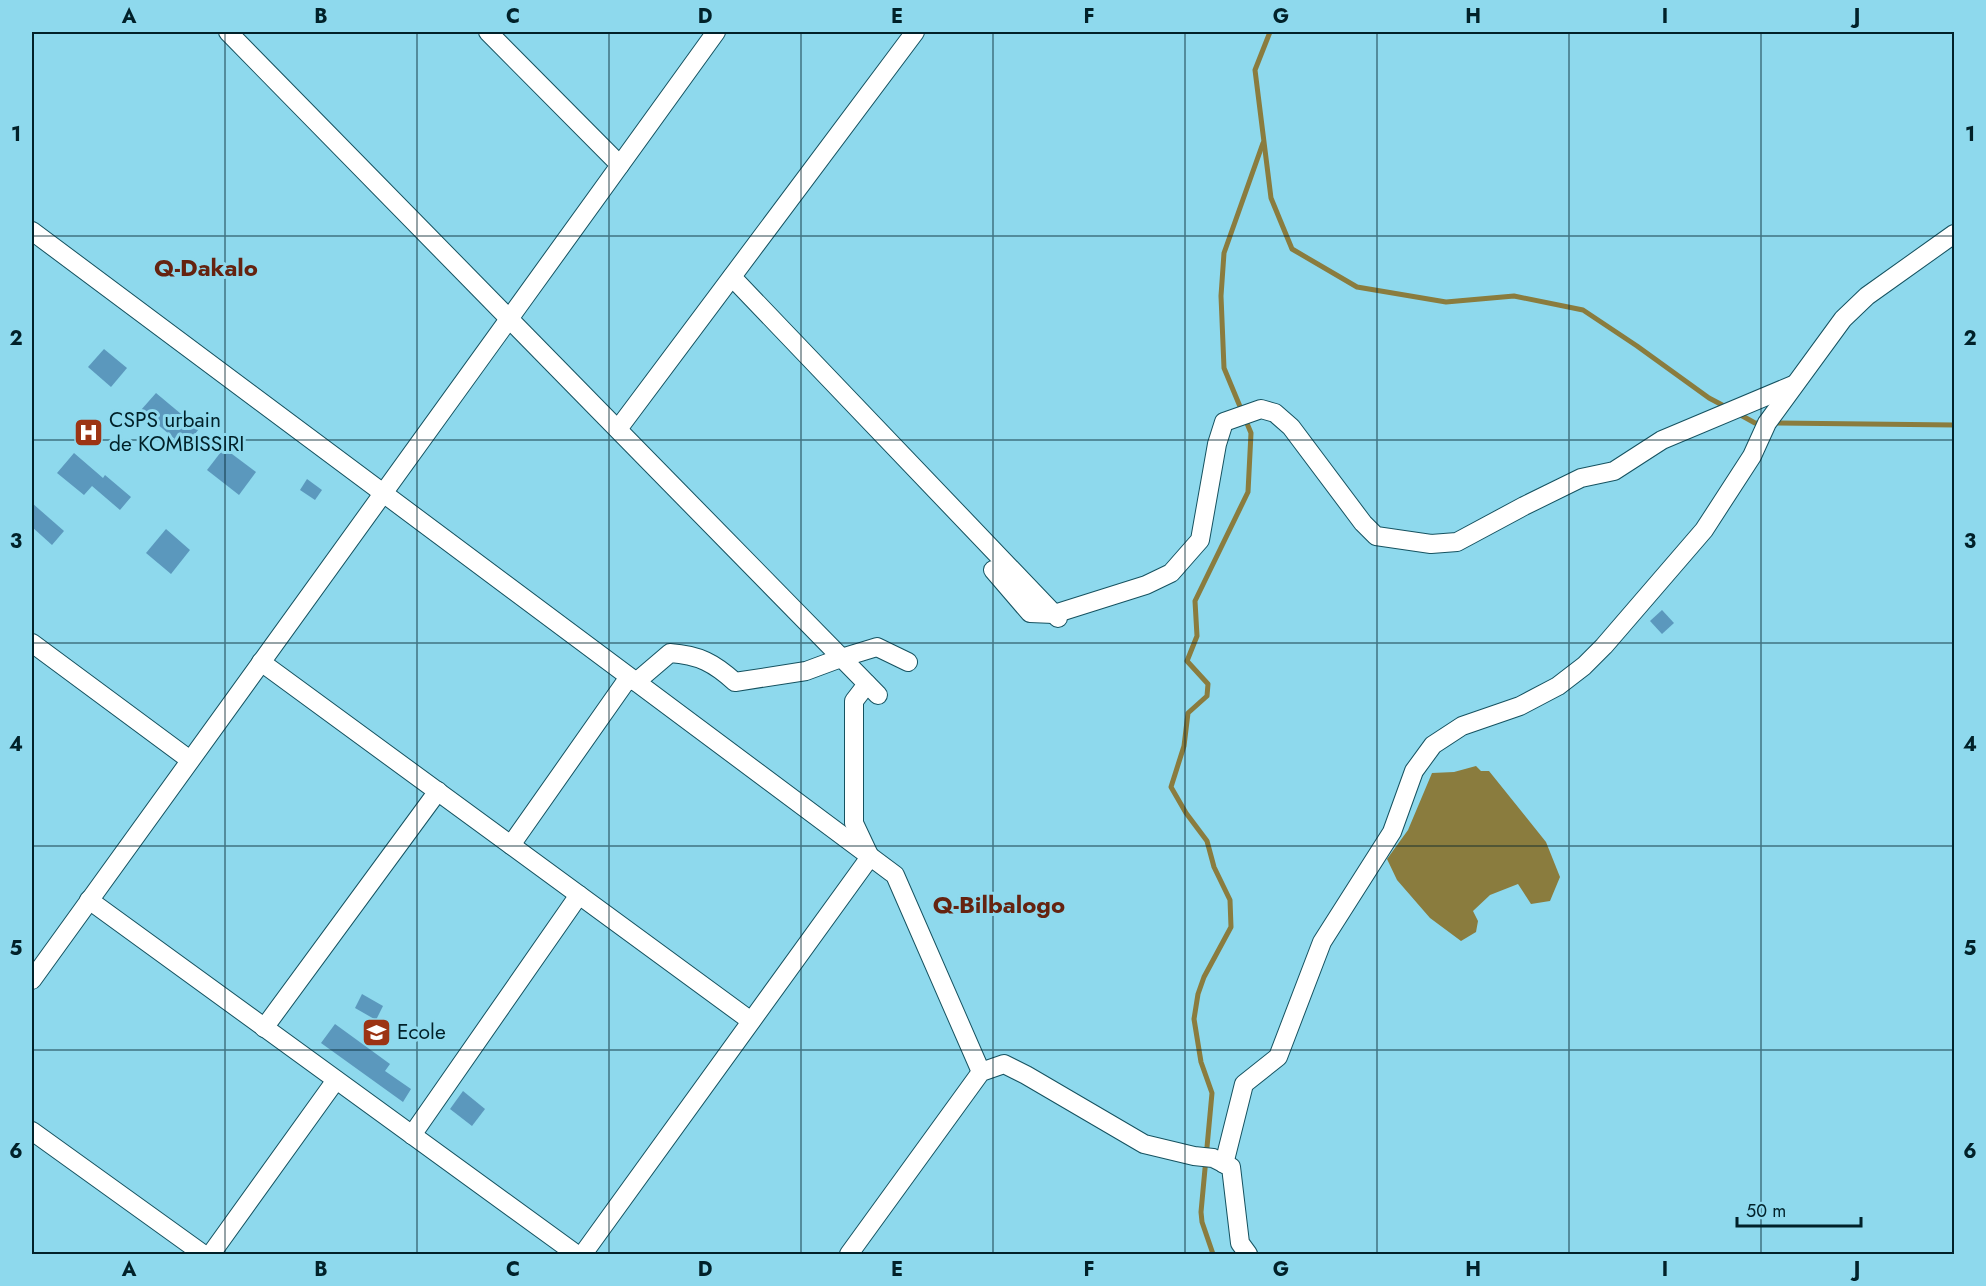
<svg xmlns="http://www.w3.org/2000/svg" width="1986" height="1286" viewBox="0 0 1986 1286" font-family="Jost,sans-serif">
  <rect width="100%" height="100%" fill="#8ed9ed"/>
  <!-- water -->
  <polygon fill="#8a7c3e" points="1476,766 1481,771 1489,771 1546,842 1560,877 1550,901 1531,904 1518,884 1490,895 1473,911 1478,921 1476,932 1461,941 1430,918 1397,880 1387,859 1408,830 1432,773 1454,772"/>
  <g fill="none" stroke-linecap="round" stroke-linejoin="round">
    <!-- stream -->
    <g stroke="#8a7c3e" stroke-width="5">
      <polyline points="1270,32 1255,70 1271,198 1292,249 1357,287 1446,302 1514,296 1583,310 1637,346 1709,398 1726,407"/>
      <polyline points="1737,413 1755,423 1764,423"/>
      <polyline points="1773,423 1954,425"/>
      <polyline points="1213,1254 1202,1222 1201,1212 1212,1093 1201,1062 1194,1019 1198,994 1204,977 1231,927 1230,900 1214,867 1207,841 1186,813 1171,787 1184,746 1188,713 1207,696 1208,684 1187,661 1197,636 1195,601 1248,492 1251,433 1224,368 1221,296 1224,253 1263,143"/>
    </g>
  </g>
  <!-- building -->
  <g fill="#5b98bd">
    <polygon points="104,349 127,368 111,387 88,367"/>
    <polygon points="156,393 199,429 184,447 141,410"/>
    <polygon points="224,448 256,472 239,495 207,470"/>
    <polygon points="74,453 103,478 105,475 131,497 120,510 92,486 84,495 57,473"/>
    <polygon points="307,479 322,490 315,500 300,490"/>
    <polygon points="32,503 64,531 52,545 32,527"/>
    <polygon points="166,529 190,550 171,574 146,553"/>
    <polygon points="1662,610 1674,623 1662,634 1650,621"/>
    <polygon points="362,994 383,1006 376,1020 355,1008"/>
    <polygon points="335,1024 390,1064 385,1071 411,1089 403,1102 321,1043"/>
    <polygon points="463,1091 485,1109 472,1126 450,1109"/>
  </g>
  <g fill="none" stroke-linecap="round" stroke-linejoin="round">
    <defs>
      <g id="minor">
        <polyline points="228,32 878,695"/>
        <polyline points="488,32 620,165"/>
        <polyline points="32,231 895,875 981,1072"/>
        <polyline points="732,277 1058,618"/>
        <polyline points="618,429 915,32"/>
        <polyline points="993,570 1030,613 1054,614 1146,585 1171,573 1200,540 1217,444 1224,422 1261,409 1275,413 1291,427 1363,523 1376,536 1431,544 1457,542 1524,506 1581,478 1614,471 1662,440 1793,385"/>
        <polyline points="32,643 190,760"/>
        <polyline points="261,662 751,1021"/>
        <path d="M636,682L670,653C699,655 714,663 735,682L806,671L841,658L877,647L908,662"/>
        <polyline points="511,845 629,677"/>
        <polyline points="89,900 576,1254"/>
        <polyline points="32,980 716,32"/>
        <polyline points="264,1028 438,791"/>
        <polyline points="32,1131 203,1254"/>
        <polyline points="412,1135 579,895"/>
        <polyline points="1224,1164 1244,1084 1278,1057 1322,942 1392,832 1414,771 1433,745 1462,726 1520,706 1558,686 1584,666 1604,646 1704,530 1752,456 1767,423 1843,319 1867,296 1954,234"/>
        <polyline points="211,1254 336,1080"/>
        <polyline points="583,1254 870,857 854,823 854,701 867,684"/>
        <polyline points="849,1254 981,1072 1004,1064 1026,1075 1144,1144 1194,1156 1213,1158 1231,1167 1240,1243 1248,1254"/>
      </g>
    </defs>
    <!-- minor casing -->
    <use href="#minor" stroke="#155260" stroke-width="20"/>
    <!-- minor -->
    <use href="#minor" stroke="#fff" stroke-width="18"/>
  </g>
  <!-- grid -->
  <path fill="none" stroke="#012129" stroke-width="1.5" stroke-opacity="0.55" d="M225,32V1254M417,32V1254M609,32V1254M801,32V1254M993,32V1254M1185,32V1254M1377,32V1254M1569,32V1254M1761,32V1254M32,236H1954M32,440H1954M32,643H1954M32,846H1954M32,1050H1954"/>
  <!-- icons -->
  <defs>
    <symbol id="hospital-square" viewBox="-11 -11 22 22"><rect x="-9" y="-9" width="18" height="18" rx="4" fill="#9c3414" stroke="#8ed9ed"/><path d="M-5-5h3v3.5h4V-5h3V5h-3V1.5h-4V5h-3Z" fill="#fff"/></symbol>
    <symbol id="school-square" viewBox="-11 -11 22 22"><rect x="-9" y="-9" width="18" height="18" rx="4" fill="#9c3414" stroke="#8ed9ed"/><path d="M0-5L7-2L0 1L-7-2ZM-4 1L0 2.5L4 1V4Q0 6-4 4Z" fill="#fff"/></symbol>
  </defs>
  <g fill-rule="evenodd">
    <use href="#hospital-square" x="72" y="416" width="33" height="33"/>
    <use href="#school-square" x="360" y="1016" width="33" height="33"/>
  </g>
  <g text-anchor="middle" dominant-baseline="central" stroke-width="6" stroke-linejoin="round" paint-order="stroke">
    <!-- poi labels -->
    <g font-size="21" fill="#012129" stroke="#8ed9ed" text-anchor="start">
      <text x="109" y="420">CSPS urbain<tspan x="109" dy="24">de KOMBISSIRI</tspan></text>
      <text x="397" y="1032">Ecole</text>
    </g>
    <!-- quarter labels -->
    <g font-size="24" font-weight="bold" fill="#652310" stroke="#8ed9ed">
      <text x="206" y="267">Q-Dakalo</text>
      <text x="999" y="904">Q-Bilbalogo</text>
    </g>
  </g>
  <!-- border -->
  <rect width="1986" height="1286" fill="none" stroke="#8ed9ed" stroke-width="66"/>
  <!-- scale -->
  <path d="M1737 1217v9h124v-9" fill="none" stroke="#012129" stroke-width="3"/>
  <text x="1746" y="1217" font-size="18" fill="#012129" stroke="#8ed9ed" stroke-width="4.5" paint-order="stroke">50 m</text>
  <rect x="33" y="33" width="1920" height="1220" fill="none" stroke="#012129" stroke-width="2"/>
  <g font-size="20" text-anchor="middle" font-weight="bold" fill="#012129">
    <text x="129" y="23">A</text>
    <text x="321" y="23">B</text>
    <text x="513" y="23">C</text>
    <text x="705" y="23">D</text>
    <text x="897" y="23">E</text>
    <text x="1089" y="23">F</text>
    <text x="1281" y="23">G</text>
    <text x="1473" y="23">H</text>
    <text x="1665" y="23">I</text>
    <text x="1857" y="23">J</text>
    <text x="16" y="141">1</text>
    <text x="1970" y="141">1</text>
    <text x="16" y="345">2</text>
    <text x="1970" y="345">2</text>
    <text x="16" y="548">3</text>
    <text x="1970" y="548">3</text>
    <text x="16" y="751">4</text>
    <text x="1970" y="751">4</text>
    <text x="16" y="955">5</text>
    <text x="1970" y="955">5</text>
    <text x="16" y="1158">6</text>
    <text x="1970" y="1158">6</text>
    <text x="129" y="1276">A</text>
    <text x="321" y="1276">B</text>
    <text x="513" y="1276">C</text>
    <text x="705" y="1276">D</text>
    <text x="897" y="1276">E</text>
    <text x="1089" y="1276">F</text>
    <text x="1281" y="1276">G</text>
    <text x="1473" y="1276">H</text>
    <text x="1665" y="1276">I</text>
    <text x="1857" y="1276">J</text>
  </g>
</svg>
